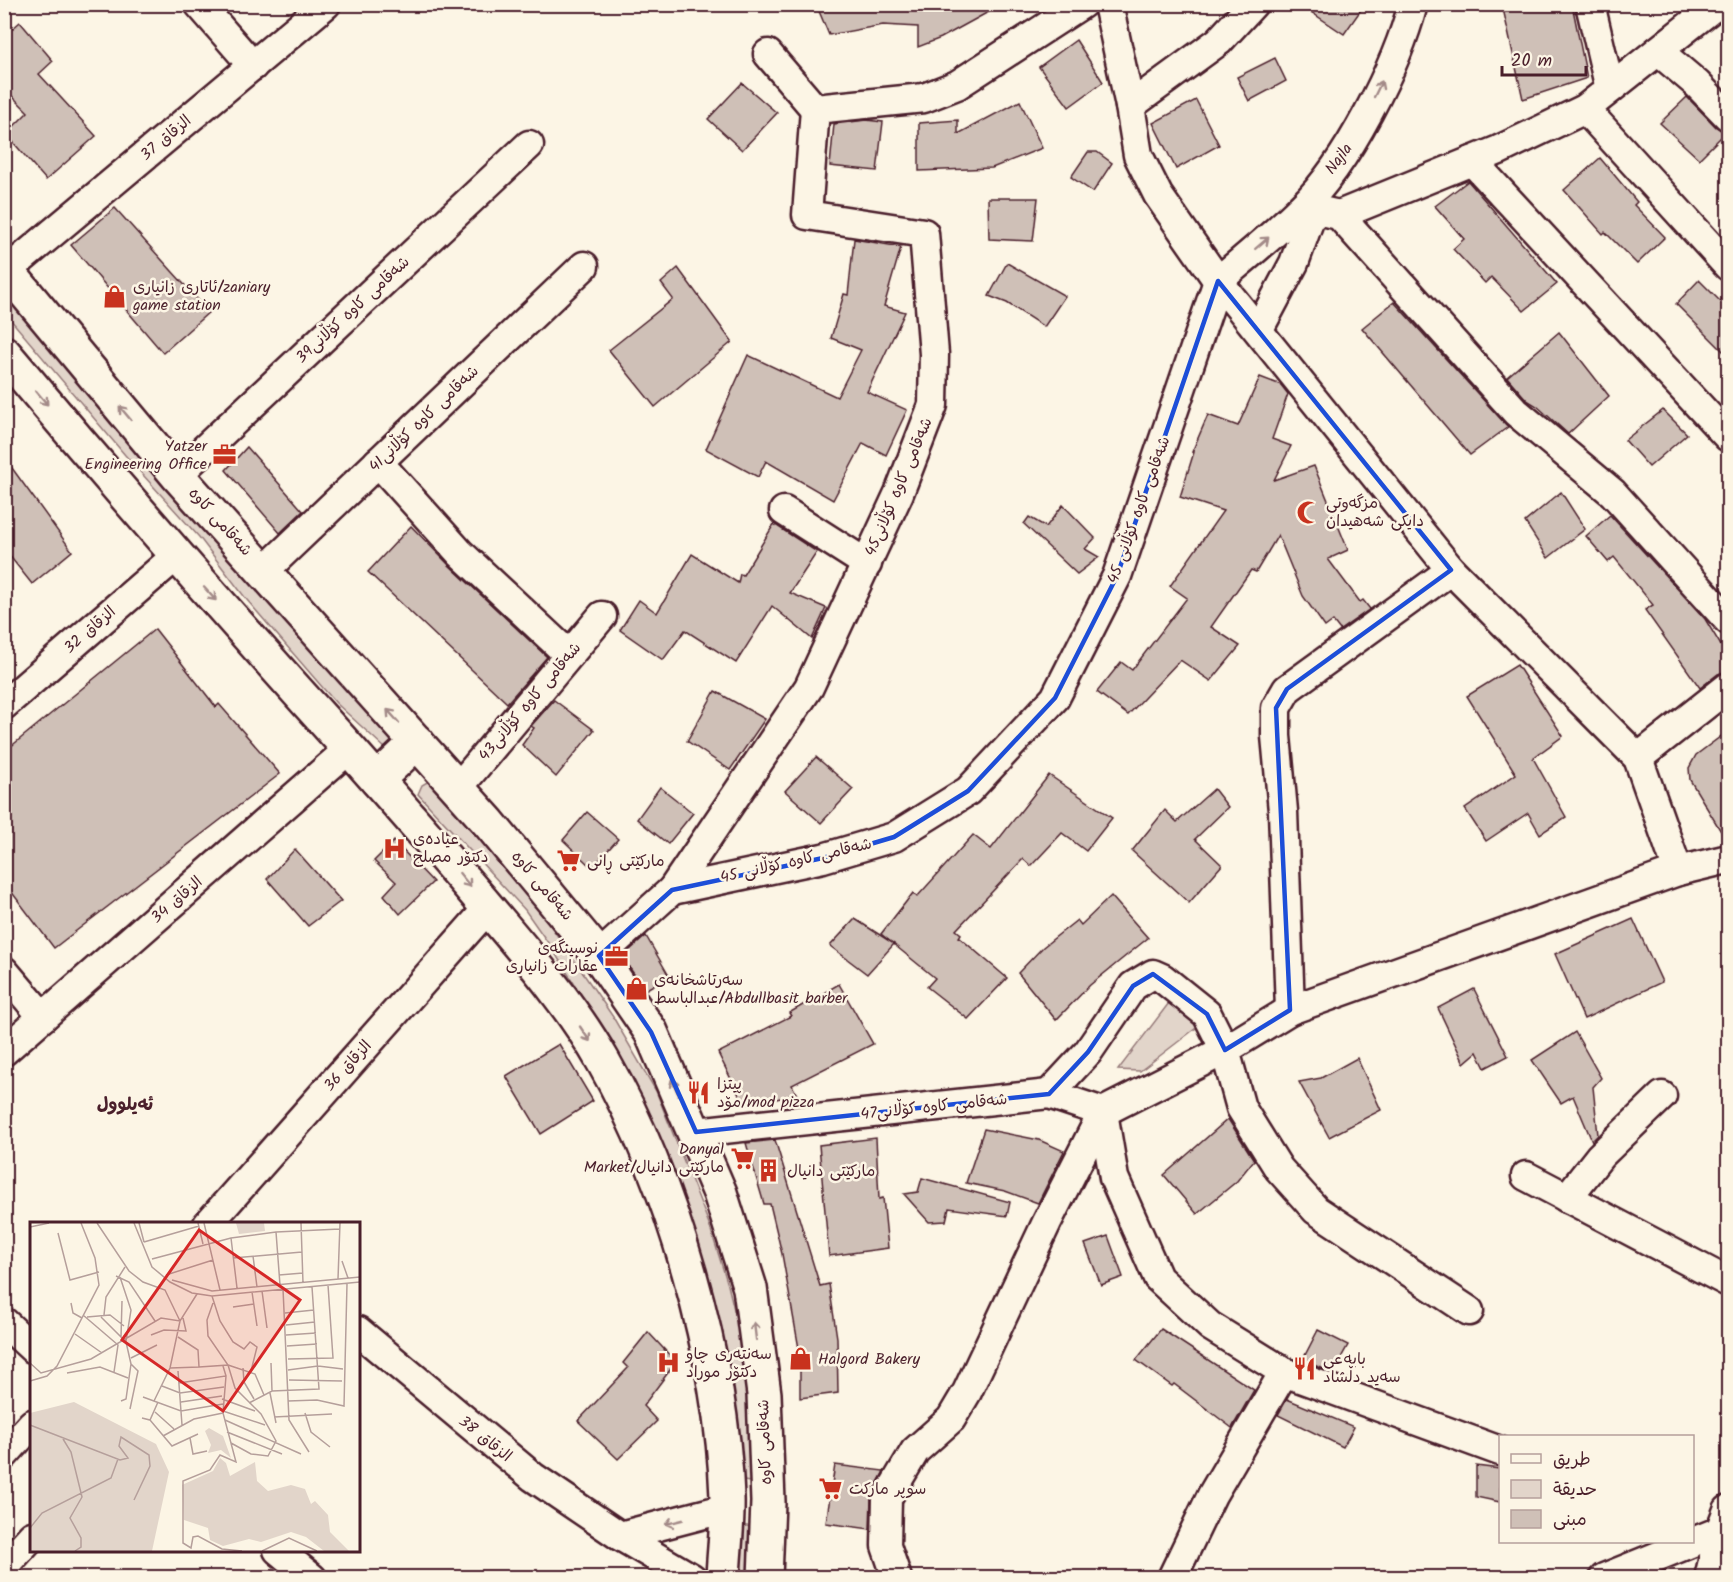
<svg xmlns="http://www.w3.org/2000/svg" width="1733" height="1582" viewBox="0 0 1733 1582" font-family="Kalam,'Playpen Sans Arabic',sans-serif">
  <rect width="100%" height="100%" fill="#fcf5e5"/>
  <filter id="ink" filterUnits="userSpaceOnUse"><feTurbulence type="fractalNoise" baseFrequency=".0167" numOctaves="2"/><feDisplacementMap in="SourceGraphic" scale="12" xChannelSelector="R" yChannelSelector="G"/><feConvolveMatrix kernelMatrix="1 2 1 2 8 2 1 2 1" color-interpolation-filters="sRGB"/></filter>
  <g filter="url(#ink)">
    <!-- green -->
    <g fill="#e2d5ca" stroke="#967a7a" stroke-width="1.5">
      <polygon points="4,291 397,740 396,746 386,749 336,703 247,600 199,537 125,455 5,313"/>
      <polygon points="429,781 535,903 613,1017 656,1091 709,1224 728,1285 739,1330 757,1474 750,1482 737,1480 687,1215 663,1146 601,1026 551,947 525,910 418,794 422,785"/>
      <polygon points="1175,995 1200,1025 1140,1071 1118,1070"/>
      <polygon points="738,1525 755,1527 752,1577 732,1578"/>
    </g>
    <!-- building -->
    <g fill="#cfc0b7" stroke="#4a1f2b" stroke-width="1.5">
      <polygon points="816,4 1003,4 941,38 918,47 918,27 883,25 829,35"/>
      <polygon points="1299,4 1365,4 1344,34"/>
      <polygon points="1502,4 1572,4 1587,78 1523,99"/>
      <polygon points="20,22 53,61 39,74 96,136 46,180 6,134 28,112 4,88 4,36"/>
      <polygon points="1076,40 1103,82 1069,107 1039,67"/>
      <polygon points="1275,58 1286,81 1249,101 1237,77"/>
      <polygon points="742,83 777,113 742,150 708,119"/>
      <polygon points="1687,97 1716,127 1726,132 1699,159 1660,123"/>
      <polygon points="1196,100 1219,145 1176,169 1153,123"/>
      <polygon points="1020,101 1042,148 992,168 919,171 919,123 958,120 958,134"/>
      <polygon points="866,120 883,122 877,171 830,166 834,124"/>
      <polygon points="1088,152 1097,152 1112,163 1093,192 1071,177"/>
      <polygon points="1600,158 1637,202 1634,205 1665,237 1637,264 1605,232 1603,234 1564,190"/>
      <polygon points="1468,181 1557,284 1524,311 1491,277 1485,283 1453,249 1464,239 1435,206"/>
      <polygon points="988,198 1038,198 1033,241 989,239"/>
      <polygon points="115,208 209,312 163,353 71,245"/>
      <polygon points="854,239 901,247 884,306 905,312 867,392 907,410 886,455 863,443 833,500 766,461 758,477 706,449 748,355 837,397 861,350 831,338 844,294 848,295"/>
      <polygon points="1007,263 1065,296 1044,327 1007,303 989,296"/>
      <polygon points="678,268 732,342 655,407 609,350 673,299 661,283"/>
      <polygon points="1699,280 1728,309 1728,356 1676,304"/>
      <polygon points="1394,302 1508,427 1470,455 1362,328"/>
      <polygon points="1559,332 1609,396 1568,434 1537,406 1527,400 1507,377"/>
      <polygon points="1260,377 1281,385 1288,394 1272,439 1291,446 1274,480 1314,466 1348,550 1328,559 1360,602 1363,600 1370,609 1340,630 1333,621 1325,627 1303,596 1278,535 1256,572 1251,570 1211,627 1240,646 1211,681 1180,660 1128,715 1097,692 1121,662 1132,670 1187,598 1170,586 1223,511 1180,497 1194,452 1192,452 1208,415 1238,426"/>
      <polygon points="1663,410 1687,434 1649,467 1625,440"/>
      <polygon points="247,447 303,511 280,533 226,470"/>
      <polygon points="4,457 72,551 32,584 4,549"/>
      <polygon points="1561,492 1585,529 1548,558 1525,522"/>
      <polygon points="1063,505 1095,538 1085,549 1099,557 1077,574 1024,524 1029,517 1046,527"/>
      <polygon points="1610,515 1705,619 1728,657 1728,671 1718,674 1700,688 1645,610 1653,605 1614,557 1608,562 1586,536"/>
      <polygon points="774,524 817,552 790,593 826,608 812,639 772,606 736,663 685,630 663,660 620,630 639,600 657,613 692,554 738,583 740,574 743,575"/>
      <polygon points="411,526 449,565 547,657 507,703 368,572"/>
      <polygon points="155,629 216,707 219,704 280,774 54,948 4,882 4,752"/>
      <polygon points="1517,665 1563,736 1533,758 1566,817 1540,834 1528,813 1486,841 1465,809 1516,774 1467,696"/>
      <polygon points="715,691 765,719 730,770 687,741"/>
      <polygon points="554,700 594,730 556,777 522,745 534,728 531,726"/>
      <polygon points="1728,731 1728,843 1690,780 1689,768 1696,755"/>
      <polygon points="816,757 853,789 821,823 785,791"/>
      <polygon points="1049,775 1112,818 1086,851 1062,833 1031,866 1023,859 956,930 961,934 959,937 1007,978 968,1019 927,987 935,978 881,934 913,893 917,897 973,835 991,849"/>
      <polygon points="660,787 693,813 668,844 637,819"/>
      <polygon points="1214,789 1228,807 1195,839 1222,865 1189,903 1132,851 1165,810 1177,822"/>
      <polygon points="587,812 618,839 592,868 563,840"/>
      <polygon points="394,841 433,882 400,914 384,895 396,882 374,861"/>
      <polygon points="295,849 341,901 308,926 267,879"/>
      <polygon points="1111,896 1148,938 1090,985 1056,1020 1018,973 1043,947 1077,920 1081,925"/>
      <polygon points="855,919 894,944 867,974 830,946"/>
      <polygon points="1633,919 1662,982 1584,1019 1555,954"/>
      <polygon points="646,936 669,976 645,990 622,957"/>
      <polygon points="839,984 873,1044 792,1085 797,1095 744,1105 718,1053 791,1016 789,1013"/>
      <polygon points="1474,989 1508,1056 1485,1068 1477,1052 1464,1063 1438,1008"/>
      <polygon points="1575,1032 1601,1078 1593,1087 1598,1135 1592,1141 1573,1096 1561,1103 1532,1060"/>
      <polygon points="559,1044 593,1101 541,1134 506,1076"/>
      <polygon points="1357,1058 1381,1110 1329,1137 1299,1082 1321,1078"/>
      <polygon points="1228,1119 1254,1160 1237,1181 1197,1214 1164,1175"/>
      <polygon points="984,1129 1039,1140 1064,1151 1038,1203 1005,1191 966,1183"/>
      <polygon points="876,1138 879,1199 883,1198 888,1248 829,1256 819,1145"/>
      <polygon points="775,1140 820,1286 829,1284 837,1338 838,1393 800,1398 800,1354 782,1254 770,1204 764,1204 746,1143"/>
      <polygon points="922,1178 1010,1202 1007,1216 949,1208 946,1221 929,1222 904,1194 918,1192"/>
      <polygon points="1108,1236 1123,1277 1101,1285 1085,1244"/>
      <polygon points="1161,1329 1254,1390 1232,1428 1174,1384 1172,1386 1136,1360"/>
      <polygon points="1318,1330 1348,1345 1333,1372 1302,1361"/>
      <polygon points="648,1332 676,1362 643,1406 657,1421 618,1459 578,1421 628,1368 623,1363"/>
      <polygon points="1287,1399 1354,1427 1343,1447 1278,1415"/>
      <polygon points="835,1465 884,1471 871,1497 870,1529 826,1523"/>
      <polygon points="1476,1466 1500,1469 1500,1502 1476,1497"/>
    </g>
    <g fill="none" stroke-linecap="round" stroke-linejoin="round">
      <defs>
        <g id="street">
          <polyline points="199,4 253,66"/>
          <path d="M1108,4L1130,106L1138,155L1158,195L1218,281C1246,257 1275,234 1301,208C1347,164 1397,66 1413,4"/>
          <polyline points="1590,4 1610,89"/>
          <polyline points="1658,51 1697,84 1728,116"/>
          <polyline points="768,54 815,109"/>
          <polyline points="1130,106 1219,41 1253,4"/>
          <polyline points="1585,109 1728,266"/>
          <polyline points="1472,161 1728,437"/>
          <polyline points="1339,215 1499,150 1585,109 1717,4"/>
          <polyline points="7,271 326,4"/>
          <polyline points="1259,329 1294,263 1308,224 1303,207 1339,215 1516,412 1613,493 1728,620"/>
          <polyline points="378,462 460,553 569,655"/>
          <polyline points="177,475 529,145"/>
          <polyline points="784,511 867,564"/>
          <polyline points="264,571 584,266"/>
          <polyline points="4,705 176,556"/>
          <polyline points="1638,758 1728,687"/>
          <polyline points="458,788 602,616"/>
          <polyline points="672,890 823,858 894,837 968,791 1055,698 1117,576 1218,281 1451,570"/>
          <polyline points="599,956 672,890 809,687 899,493 933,405 934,354 924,233 807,215 815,109 924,98 957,85 1082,4"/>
          <polyline points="4,971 43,1017"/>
          <polyline points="1290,1010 1283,811 1276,736 1276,708 1287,689 1451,570 1638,758 1678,871"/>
          <polyline points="4,1051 349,749"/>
          <polyline points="1049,1094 1088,1052 1133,986 1153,974 1162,978 1207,1014 1225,1050 1241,1108 1279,1169 1316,1210 1469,1311"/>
          <polyline points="696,1132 1049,1094 1103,1112 1114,1178 1158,1278 1210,1326 1284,1372 1500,1451"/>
          <polyline points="1526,1176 1728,1282"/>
          <polyline points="1567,1198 1600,1156 1662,1096"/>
          <polyline points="208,1224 488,908"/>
          <polyline points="4,1322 32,1348"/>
          <polyline points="358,1331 533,1477 620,1536 692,1578"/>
          <polyline points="4,1455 32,1424"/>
          <polyline points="620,1536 727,1508"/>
          <polyline points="278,1550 312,1578"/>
          <polyline points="4,1567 32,1536"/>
          <polyline points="897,1578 886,1546 887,1498 915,1451 951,1419 967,1392 1047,1222 1103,1112 1225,1050 1290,1010 1678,871 1728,859"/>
          <polyline points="1172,1578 1212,1495 1284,1372"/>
          <polyline points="1604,1578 1720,1531"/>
          <polyline points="1709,1578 1720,1531 1728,1510"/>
        </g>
        <g id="primary">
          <polyline points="4,267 177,475 489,823 599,956 651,1032 720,1193 750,1288 764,1394 768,1502 765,1578"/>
          <path d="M4,353C118,489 234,622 353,753C400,806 447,859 493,914C532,960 573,1008 603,1061C672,1182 722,1358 727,1497C728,1523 724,1551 723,1578"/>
          <polyline points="377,780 417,742"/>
        </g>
      </defs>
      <!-- street casing -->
      <use href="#street" stroke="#4a1f2b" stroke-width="33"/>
      <!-- primary casing -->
      <use href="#primary" stroke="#4a1f2b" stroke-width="38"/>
      <!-- street -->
      <use href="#street" stroke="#fcf5e5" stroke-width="28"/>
      <!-- primary -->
      <use href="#primary" stroke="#fcf5e5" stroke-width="33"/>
    </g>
    <!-- one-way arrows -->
    <defs><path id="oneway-shaft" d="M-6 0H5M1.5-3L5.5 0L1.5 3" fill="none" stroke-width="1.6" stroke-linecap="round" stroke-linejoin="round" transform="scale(1.5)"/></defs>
    <g stroke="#a38a88">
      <use href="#oneway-shaft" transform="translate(1378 89) rotate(-64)"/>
      <use href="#oneway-shaft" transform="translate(1262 243) rotate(-41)"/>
      <use href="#oneway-shaft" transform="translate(42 398) rotate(50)"/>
      <use href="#oneway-shaft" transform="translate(125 413) rotate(-130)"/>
      <use href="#oneway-shaft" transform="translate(210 594) rotate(48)"/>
      <use href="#oneway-shaft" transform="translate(393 716) rotate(-132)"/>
      <use href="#oneway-shaft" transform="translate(465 880) rotate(51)"/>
      <use href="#oneway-shaft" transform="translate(585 1034) rotate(56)"/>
      <use href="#oneway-shaft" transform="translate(675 1087) rotate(-114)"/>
      <use href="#oneway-shaft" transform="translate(755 1331) rotate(-97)"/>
      <use href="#oneway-shaft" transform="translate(674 1522) rotate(166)"/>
    </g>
  </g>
  <!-- marked area -->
  <path fill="none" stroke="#1d4ed8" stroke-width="4.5" stroke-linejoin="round" d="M1218,281L1451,570L1287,689L1276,708L1290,1010L1225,1050L1207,1014L1153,974L1133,986L1088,1052L1049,1094L696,1132L651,1032L599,956L672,890L823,858L894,837L968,791L1055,698L1117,576Z"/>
  <!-- icons -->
  <defs>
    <symbol id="shop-bare" viewBox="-9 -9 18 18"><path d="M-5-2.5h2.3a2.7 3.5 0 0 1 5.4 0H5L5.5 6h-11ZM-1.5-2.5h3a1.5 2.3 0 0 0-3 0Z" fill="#c8321e" stroke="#fcf5e5" stroke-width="2.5" paint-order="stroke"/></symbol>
    <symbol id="office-bare" viewBox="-9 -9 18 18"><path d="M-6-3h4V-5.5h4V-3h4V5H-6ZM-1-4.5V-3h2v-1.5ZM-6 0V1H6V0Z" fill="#c8321e" stroke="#fcf5e5" stroke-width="2.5" paint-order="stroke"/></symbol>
    <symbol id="mosque-bare" viewBox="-9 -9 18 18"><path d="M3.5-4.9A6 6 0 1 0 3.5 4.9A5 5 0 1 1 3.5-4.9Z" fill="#c8321e" stroke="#fcf5e5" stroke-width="2.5" paint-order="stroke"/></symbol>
    <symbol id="hospital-bare" viewBox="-9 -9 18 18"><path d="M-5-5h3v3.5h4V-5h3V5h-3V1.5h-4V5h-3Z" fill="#c8321e" stroke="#fcf5e5" stroke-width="2.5" paint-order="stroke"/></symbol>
    <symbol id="supermarket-bare" viewBox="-9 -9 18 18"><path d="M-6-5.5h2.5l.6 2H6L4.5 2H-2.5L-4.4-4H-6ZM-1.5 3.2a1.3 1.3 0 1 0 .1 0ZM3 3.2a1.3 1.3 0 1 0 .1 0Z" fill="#c8321e" stroke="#fcf5e5" stroke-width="2.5" paint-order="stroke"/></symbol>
    <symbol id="restaurant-bare" viewBox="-9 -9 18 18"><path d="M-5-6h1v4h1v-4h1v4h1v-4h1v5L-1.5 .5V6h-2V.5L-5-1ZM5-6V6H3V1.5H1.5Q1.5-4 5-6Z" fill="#c8321e" stroke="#fcf5e5" stroke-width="2.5" paint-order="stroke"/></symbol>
    <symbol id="building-bare" viewBox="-9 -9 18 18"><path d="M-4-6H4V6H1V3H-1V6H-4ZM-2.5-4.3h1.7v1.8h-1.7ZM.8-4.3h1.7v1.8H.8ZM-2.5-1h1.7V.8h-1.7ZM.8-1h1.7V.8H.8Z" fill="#c8321e" stroke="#fcf5e5" stroke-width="2.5" paint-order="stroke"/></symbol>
  </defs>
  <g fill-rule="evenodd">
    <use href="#shop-bare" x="98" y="280" width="33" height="33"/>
    <use href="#office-bare" x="208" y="438" width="33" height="33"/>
    <use href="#mosque-bare" x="1292" y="496" width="33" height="33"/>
    <use href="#hospital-bare" x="378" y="832" width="33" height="33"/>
    <use href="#supermarket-bare" x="552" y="844" width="33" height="33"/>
    <use href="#office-bare" x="600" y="940" width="33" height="33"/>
    <use href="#shop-bare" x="620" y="972" width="33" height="33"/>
    <use href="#restaurant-bare" x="682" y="1076" width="33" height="33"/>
    <use href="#supermarket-bare" x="726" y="1142" width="33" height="33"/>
    <use href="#building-bare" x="752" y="1154" width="33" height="33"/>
    <use href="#shop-bare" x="784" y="1342" width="33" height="33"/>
    <use href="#hospital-bare" x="652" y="1346" width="33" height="33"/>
    <use href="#restaurant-bare" x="1288" y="1352" width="33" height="33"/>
    <use href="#supermarket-bare" x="814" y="1472" width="33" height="33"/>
  </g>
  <g text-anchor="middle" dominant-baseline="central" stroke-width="5" stroke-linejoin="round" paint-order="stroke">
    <!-- street labels -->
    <g font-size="16" fill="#4a1f2b" stroke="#fcf5e5">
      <text transform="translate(166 138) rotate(-40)">الزقاق 37</text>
      <text transform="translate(1339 159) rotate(-53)">Najla</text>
      <text transform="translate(353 310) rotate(-43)">شەقامی کاوە کۆڵانی39</text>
      <text transform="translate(424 419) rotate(-44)">شەقامی کاوە کۆڵانی41</text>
      <text transform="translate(899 487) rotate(-67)">شەقامی کاوە کۆڵانی45</text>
      <text transform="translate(1139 510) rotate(-70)">شەقامی کاوە کۆڵانی 45</text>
      <text transform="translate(220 522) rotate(48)">شەقامی کاوە</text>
      <text transform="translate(90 630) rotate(-41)">الزقاق 32</text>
      <text transform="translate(530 702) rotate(-50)">شەقامی کاوە کۆڵانی43</text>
      <text transform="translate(796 861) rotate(-13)">شەقامی کاوە کۆڵانی 45</text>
      <text transform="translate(542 886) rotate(50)">شەقامی کاوە</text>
      <text transform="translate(177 900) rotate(-41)">الزقاق 34</text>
      <text transform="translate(348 1066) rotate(-48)">الزقاق 36</text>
      <text transform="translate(934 1107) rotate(-6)">شەقامی کاوە کۆڵانی47</text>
      <text transform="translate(485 1439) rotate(39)">الزقاق 38</text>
      <text transform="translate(765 1442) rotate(-92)">شەقامی کاوە</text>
    </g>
    <!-- poi labels -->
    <g font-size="16" fill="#4a1f2b" stroke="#fcf5e5" text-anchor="start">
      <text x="133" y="287">ئاتاری زانیاری/zaniary<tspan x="133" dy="18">game station</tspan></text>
      <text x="207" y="446" text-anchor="end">Yatzer<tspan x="207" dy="18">Engineering Office</tspan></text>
      <text x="1326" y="503">مزگەوتی<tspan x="1326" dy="18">دایکی شەهیدان</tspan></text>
      <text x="413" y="839">عیادەی<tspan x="413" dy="18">دکتۆر مصلح</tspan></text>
      <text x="587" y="861">مارکێتی ڕانی</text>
      <text x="598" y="948" text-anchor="end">نوسینگەی<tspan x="598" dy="18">عقارات زانیاری</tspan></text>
      <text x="654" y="980">سەرتاشخانەی<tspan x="654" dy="18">عبدالباسط/Abdullbasit barber</tspan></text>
      <text x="717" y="1084">پیتزا<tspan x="717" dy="18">مۆد/mod pizza</tspan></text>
      <text x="724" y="1149" text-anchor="end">Danyal<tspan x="724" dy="18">Market/مارکێتی دانیال</tspan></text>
      <text x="787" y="1171">مارکێتی دانیال</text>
      <text x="686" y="1354">سەنتەری چاو<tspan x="686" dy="18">دکتۆر موراد</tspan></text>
      <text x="818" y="1359">Halgord Bakery</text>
      <text x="1323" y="1359">بایەعی<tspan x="1323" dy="18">سەید دڵشاد</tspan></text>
      <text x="849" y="1489">سوپر مارکت</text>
    </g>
    <!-- neighbourhood labels -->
    <g font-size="18" font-weight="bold" fill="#4a1f2b" stroke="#fcf5e5">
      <text x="125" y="1105">ئەیلوول</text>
    </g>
  </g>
  <!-- overview -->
  <g transform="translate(30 1222)">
    <rect width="330" height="330" fill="#fcf5e5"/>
    <path d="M206,1H234L235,9L209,12ZM44,180L126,222L139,250L122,329H0V191ZM179,206L193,214L201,236L191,228L178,231L181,223L175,209ZM190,236L196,241L200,254L225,240L227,259L238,269L261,263L275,267L281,282L285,279L298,293L300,310L319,329H294L276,315L261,310L231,320L219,317L193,324L180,318L178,306L154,298L152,263L183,249Z" fill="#e2d5ca"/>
    <path fill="none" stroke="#b59f9b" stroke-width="1.5" d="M67,1L99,49L113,60L135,68L150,99L140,146L124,179M104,1L122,45L140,60L162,71L182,74L330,60M109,1L114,20M168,1L173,22M174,1L190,68M271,1L273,61M0,5L19,1M246,10L250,63M28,11L40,58L69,50M201,16L207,66M114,20L169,4M223,34L227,65M203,36L272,30M122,37L201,16L246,10L310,7M312,39L318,56M136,53L183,38M249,53L273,51M86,54L99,60L125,99M90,55L101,88L96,119M308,57L310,1M142,58L182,69L330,55M253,67L259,198L279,230M232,69L237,106M222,70L227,104M182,74L190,99L203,120L214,127L220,120L227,125L221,149M41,81L43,91L52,96M203,85L224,82M255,91L284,88M53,93L88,123L84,150M74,93L76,75L95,45M57,95L80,93L94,104M71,95L96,120L101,142L108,149L100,187M256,103L285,100M45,112L72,131M121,113L134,108L156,109L153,96M256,113L286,111M91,115L92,79M257,124L287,122M101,136L127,123M258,137L303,136L298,63M0,141L11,151L61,137L131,96L150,99L167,72M241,141L242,169M169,145L198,143L178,114L177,98L183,81M140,146L169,145L168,128L148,115M213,146L214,160L224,177M258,148L288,144L313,147M148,149L152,203M37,151L70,145L98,156M196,154L193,191L206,240L190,233L180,248L153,259V321L161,326L163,315L168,314L192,327L212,329M259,158L312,159M0,159L17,154L27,144L69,63L65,36L51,1M149,161L196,154L193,144M132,164L150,171L194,165M240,171L246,201M113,175L151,189L193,182M192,177L225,189M91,179L96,177L101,142M258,179L287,178L314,184L317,62M151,180L192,174M219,181L242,169L289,167L282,65M193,189L235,203M125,190L144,207M275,191L281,210L300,225M244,195L302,192M112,196L120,198L128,180M120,198L142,224L168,212M195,198L271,232M0,203L90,238L98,236L89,224L91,215L119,233L120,244L104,278M197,210L252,232M133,214L164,197L193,191M160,216L163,232L177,229M33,217L41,230L52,275L40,296L51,316V325L45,329M201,221L221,232L238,234L246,219L231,192L205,166L198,143L225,152L234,173M0,306L12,291L81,256L88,237M232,329L259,316L287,329"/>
    <path fill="#d62828" fill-opacity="0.15" stroke="#d62828" stroke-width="3" d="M169,8L270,78L193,189L92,118Z"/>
    <rect width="330" height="330" fill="none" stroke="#4a1f2b" stroke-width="3"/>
  </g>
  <!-- margin -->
  <rect width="1733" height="1582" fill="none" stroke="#fcf5e5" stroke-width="24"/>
  <rect x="12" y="12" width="1709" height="1558" fill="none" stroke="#4a1f2b" stroke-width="2" filter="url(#ink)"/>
  <!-- legend -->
  <rect x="1499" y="1435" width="195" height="108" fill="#fcf5e5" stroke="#b59f9b" stroke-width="1.5"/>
  <rect x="1511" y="1454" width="30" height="9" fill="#fcf5e5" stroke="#b59f9b" stroke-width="1.5"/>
  <text x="1553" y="1465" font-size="18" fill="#4a1f2b">طريق</text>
  <rect x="1511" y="1480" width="30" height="18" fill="#e2d5ca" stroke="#b59f9b" stroke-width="1.5"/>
  <text x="1553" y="1495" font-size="18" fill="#4a1f2b">حديقة</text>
  <rect x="1511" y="1510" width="30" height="18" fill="#cfc0b7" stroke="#b59f9b" stroke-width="1.5"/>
  <text x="1553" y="1525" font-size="18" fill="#4a1f2b">مبنى</text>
  <!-- scale -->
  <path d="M1502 66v9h84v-9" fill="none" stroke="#4a1f2b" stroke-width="3"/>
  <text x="1511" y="66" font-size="18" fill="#4a1f2b" stroke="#fcf5e5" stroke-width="4.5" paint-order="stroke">20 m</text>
</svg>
